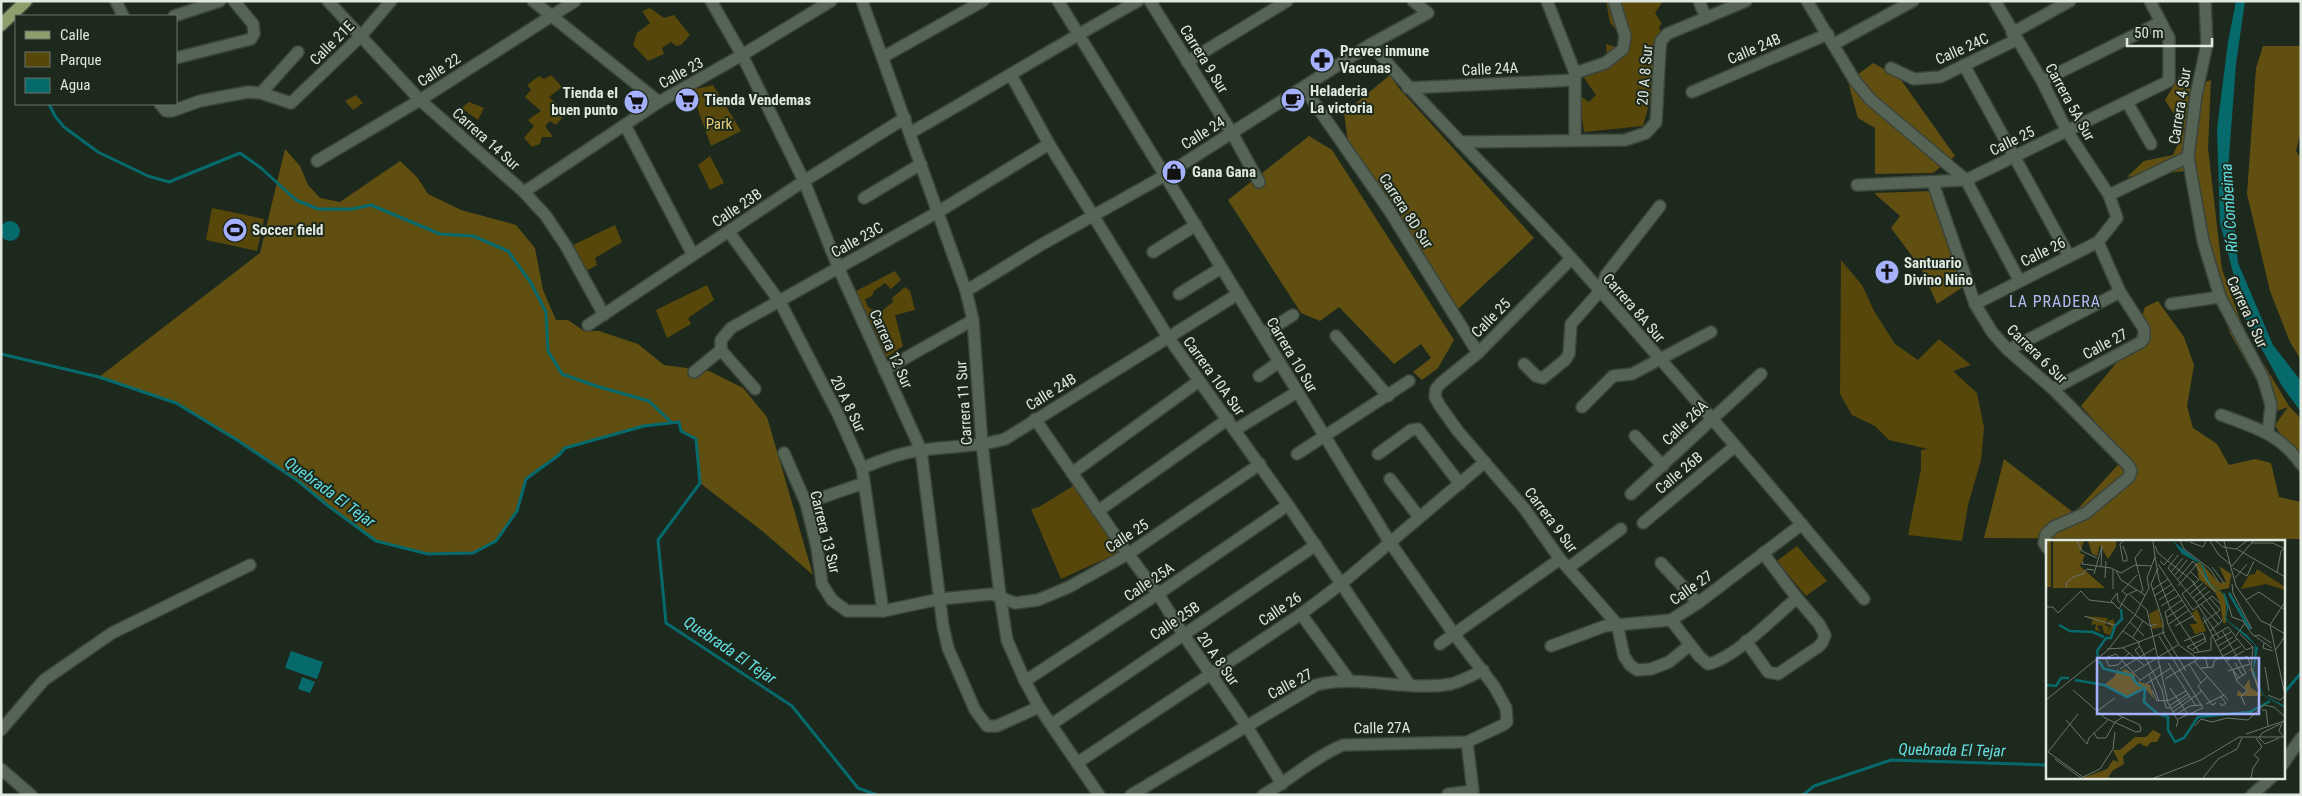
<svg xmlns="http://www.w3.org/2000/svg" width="2302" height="796" viewBox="0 0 2302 796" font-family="'Roboto Condensed',sans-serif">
  <rect width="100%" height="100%" fill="#1d291d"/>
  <!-- green -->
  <g fill="#57470a">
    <polygon points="1606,1 1663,1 1655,13 1662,24 1659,27 1666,45 1643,126 1584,132 1579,95 1589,102 1596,95 1582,75 1601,70 1600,60 1607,56 1606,44 1619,48 1622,35 1610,23"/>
    <polygon points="650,8 664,18 674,15 690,35 681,45 676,46 671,42 662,48 664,54 648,61 633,45 637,33 650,23 642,11"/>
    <polygon points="551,75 562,87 549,97 566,113 556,125 550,121 545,126 553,137 542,137 540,144 532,147 524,138 534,126 528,120 541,111 525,97 531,90 527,85 539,76 544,79"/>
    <polygon points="713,85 741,131 711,146 691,90"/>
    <polygon points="356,95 363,103 353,110 345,101"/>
    <polygon points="469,102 484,108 478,120 461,108"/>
    <polygon points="710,156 724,183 710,190 698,165"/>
    <polygon points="212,208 264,219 257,251 206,240"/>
    <polygon points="615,225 622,242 595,258 597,265 586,271 573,245"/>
    <polygon points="1841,260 1862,285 1874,311 1895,344 1918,360 1939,339 1971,365 1953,371 1977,393 1984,428 1981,460 1968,505 1962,541 1908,535 1921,469 1921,450 1928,449 1889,440 1875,426 1852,415 1840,394"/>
    <polygon points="895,271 901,280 891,289 885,283 874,291 872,296 865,299 868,307 879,313 893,302 892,298 905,287 910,291 915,310 895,315 903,346 881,361 852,293"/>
    <polygon points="707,285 714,300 688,318 691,324 667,338 656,310"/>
    <polygon points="1073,486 1120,552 1061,579 1031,509 1039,507"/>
    <polygon points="1797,546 1827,581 1806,596 1777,561"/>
  </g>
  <!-- forest -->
  <g fill="#604f11">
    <polygon points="2263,46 2301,46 2301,131 2296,151 2301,158 2301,360 2290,342 2270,291 2247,194 2256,68"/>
    <polygon points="1873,63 1899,77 1955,156 1933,173 1875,174 1875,128 1858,118 1848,82"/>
    <polygon points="2183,70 2187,89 2211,80 2208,148 2222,269 2245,333 2289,406 2301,419 2301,478 2295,461 2275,425 2288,407 2274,412 2230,333 2206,263 2185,171 2127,177 2144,161 2173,155 2184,130 2165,100"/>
    <polygon points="1390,75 1398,87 1534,238 1457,310 1349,149 1344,113"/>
    <polygon points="1309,136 1332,150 1454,340 1438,368 1422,380 1413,372 1431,358 1421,344 1394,364 1339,307 1320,321 1301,313 1228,200"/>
    <polygon points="285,149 300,166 308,185 320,198 340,202 400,161 417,177 428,194 461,210 516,225 535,248 543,290 556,320 568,320 584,331 599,331 638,344 664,365 709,371 743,388 767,417 813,575 761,530 700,483 696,439 684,433 679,422 644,426 565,448 559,455 526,479 517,511 496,541 473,553 428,554 376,541 327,505 298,481 237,440 176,403 99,377 260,253"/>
    <polygon points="1932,191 1963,287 1937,304 1921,268 1891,228 1900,216 1874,193"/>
    <polygon points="2158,301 2184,337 2194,365 2187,406 2193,428 2217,444 2229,465 2255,459 2271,463 2279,497 2301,502 2301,539 1984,538 2004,459 2074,513 2126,456 2081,406 2135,340 2145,307"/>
  </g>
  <!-- water -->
  <g fill="#066a6d">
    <polygon points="2236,1 2245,1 2236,64 2228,170 2238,263 2273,345 2301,381 2301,412 2282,386 2245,318 2220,223 2217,129 2228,42"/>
    <circle cx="10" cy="231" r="10"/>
    <polygon points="291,651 323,662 317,679 285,668"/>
    <polygon points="302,677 315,682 310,693 298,689"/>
  </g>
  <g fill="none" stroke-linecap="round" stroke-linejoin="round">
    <!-- stream -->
    <g stroke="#066a6d" stroke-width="3">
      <polyline points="49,104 55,116 64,127 98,152 148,176 169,182 240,153 261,168 296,200 318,209 352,209 371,205 440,234 473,236 508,251 531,283 546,312 548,351 562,374 596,386 649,401 671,422"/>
      <polyline points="1,354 99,377 176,403 237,440 298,481 327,505 376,541 428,554 473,553 496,541 517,511 526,479 559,455 565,448 644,426 679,422 681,431 696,439 700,483 658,540 666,623 792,706 858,788 877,795"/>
      <polyline points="2283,694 2301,673"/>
      <polyline points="1803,795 1814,786 1891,760 2047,765"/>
    </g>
    <defs>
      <g id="minor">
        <polyline points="116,1 123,16"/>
        <polyline points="328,1 420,100 524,192 546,216 566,246 604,315"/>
        <polyline points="533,1 659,102"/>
        <polyline points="711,1 742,55 804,181 838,267 921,450 943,626 948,648 975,710 987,726 997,726 1039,707"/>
        <polyline points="862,1 966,291 973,320 982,444 1000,595 1007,640 1025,681 1039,707 1099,795"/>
        <path d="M1058,1L1389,541L1454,634L1494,686L1506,708L1507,722L1503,725L1467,742L1343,745C1314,757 1290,780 1263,795"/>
        <polyline points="1150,1 1232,133 1259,182"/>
        <polyline points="1547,1 1575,73 1575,140"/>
        <polyline points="1699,1 1706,18"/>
        <polyline points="1807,1 1855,81 1870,99 1966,180 2019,280"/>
        <polyline points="2205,1 2207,44 2196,95 2188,157 2203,241 2220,297 2263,378 2271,405 2268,432"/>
        <polyline points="174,16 220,1"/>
        <polyline points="2012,33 2070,1"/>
        <path d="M1371,44C1435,120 1507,187 1573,260C1672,371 1769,484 1864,599"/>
        <polyline points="1834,44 1913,1"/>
        <polyline points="883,57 983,1"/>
        <polyline points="176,58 251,39 254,34 253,24 234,1"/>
        <polyline points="1187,62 1287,1"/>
        <polyline points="1964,65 2069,256"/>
        <polyline points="1891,68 1914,79 1940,77 2016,40"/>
        <polyline points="1575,73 1605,63 1623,49 1625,36 1614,1"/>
        <polyline points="1011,75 1049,144 1168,337 1288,505 1409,684"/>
        <polyline points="2042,81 2161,22"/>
        <polyline points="1304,88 1389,210 1478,353"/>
        <polyline points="1408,88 1574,80"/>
        <polyline points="1692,92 1828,34"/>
        <polyline points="261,93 298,52"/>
        <polyline points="2127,102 2151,144"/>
        <polyline points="160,104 166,111 172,111 200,101 248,92 261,93 291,103 361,36 391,1"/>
        <polyline points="625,125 693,255"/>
        <path d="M910,133C986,90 1061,43 1138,1"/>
        <polyline points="1460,142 1625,140 1646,133 1656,122 1660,49 1661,41 1667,34 1746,1"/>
        <polyline points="317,161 420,100 575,1"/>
        <polyline points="1933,183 1975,304 1992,332 2008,350 2053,389 2128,465 2131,471 2129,477 2086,513 2054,527 2046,534 2044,543 2047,548"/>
        <polyline points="1857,185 1966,180 2169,81 2169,38 2150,1"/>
        <polyline points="524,192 659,102 742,55 831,1"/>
        <polyline points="2109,195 2188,157"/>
        <polyline points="864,198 921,164"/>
        <polyline points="729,232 780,302 838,414 862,468 883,611"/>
        <polyline points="1153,252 1196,225"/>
        <polyline points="1571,259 1478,353 1441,383 1436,389 1435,397 1440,406 1457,430 1524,508 1560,559 1617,624 1624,656 1630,665 1637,670 1651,669 1669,662 1690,645"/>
        <polyline points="966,291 1039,246 1164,176 1371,44 1428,13 1413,1"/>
        <polyline points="1179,294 1221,268"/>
        <polyline points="1975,304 2098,242 2117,218 2109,195 2067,131 2042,81 1995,1"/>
        <polyline points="2171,304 2220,297"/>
        <polyline points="588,325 804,181 905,118"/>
        <polyline points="1263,334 1293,315"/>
        <polyline points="1336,336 1388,396"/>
        <polyline points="721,350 755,389"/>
        <polyline points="2008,350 2120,292"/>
        <polyline points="1524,364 1536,376 1543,378 1565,360 1569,354 1571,324 1600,291 1606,275 1660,206"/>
        <polyline points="884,370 973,320"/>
        <polyline points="694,372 721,350 721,340 731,328 938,212 1049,144"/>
        <polyline points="1259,376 1279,362"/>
        <polyline points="2053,389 2141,342 2144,338 2144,329 2120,292 2098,242"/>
        <polyline points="1582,407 1613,376 1632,374 1711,332"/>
        <path d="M2221,415C2254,427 2280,434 2301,464"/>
        <polyline points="1035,419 1128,554 1158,594 1183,634 1246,725 1282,784"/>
        <polyline points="1235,430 1297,392"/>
        <polyline points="1635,436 1663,466"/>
        <polyline points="784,453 806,503 817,548 822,584 832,600 847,611 883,611 940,599 992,594 1015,603 1038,600 1069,587 1128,554 1260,464"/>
        <polyline points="1297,454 1409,381"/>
        <polyline points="1378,454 1411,430 1418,429 1460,484"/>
        <path d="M862,468C882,460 902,452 923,450C950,446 978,447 1005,439L1238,294"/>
        <polyline points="1072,473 1199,381"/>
        <polyline points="1390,479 1419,517"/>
        <polyline points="1631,494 1761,374"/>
        <polyline points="806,503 864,483"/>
        <polyline points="1098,511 1228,419"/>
        <polyline points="1643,523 1734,447"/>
        <polyline points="1661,563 1698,603"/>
        <polyline points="1568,568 1621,529"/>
        <polyline points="1301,614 1349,680"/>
        <path d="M1671,620L1699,656L1708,664C1734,659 1775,616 1797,598"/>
        <polyline points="1746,641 1768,672 1778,674 1818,647 1822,643 1825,635 1819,624 1797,598 1763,553"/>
        <polyline points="1440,644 1560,559"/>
        <polyline points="1551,646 1605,626 1671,620 1698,603 1802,524"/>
        <polyline points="1025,681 1158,594 1288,505"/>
        <polyline points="1052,724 1316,545"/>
        <polyline points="1,730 44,680 112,633 250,565"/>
        <polyline points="1077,763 1301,614 1341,584 1485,462"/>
        <polyline points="2283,764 2301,738"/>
        <polyline points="1,769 31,795"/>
        <polyline points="1448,794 1473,791 1467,742"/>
        <path d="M1131,795L1316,685C1360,674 1406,692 1451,684C1462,681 1473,675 1483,670"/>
        <polyline points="2252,795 2272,777"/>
      </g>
      <polyline id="primary" points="1,25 26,1"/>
    </defs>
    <!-- minor casing -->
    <use href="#minor" stroke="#3b453b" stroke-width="14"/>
    <!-- primary casing -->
    <use href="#primary" stroke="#3b453b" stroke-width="15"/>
    <!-- minor -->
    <use href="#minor" stroke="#566456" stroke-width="11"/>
    <!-- primary -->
    <use href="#primary" stroke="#8e9e6c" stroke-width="12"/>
  </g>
  <!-- icons -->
  <defs>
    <symbol id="pharmacy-disc" viewBox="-11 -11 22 22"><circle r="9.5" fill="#a5b1fc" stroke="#1d291d"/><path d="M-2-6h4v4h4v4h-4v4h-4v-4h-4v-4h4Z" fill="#111"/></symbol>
    <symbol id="supermarket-disc" viewBox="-11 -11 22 22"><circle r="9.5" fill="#a5b1fc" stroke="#1d291d"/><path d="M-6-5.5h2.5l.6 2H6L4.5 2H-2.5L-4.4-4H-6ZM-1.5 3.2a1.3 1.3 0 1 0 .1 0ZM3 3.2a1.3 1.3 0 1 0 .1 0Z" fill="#111"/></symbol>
    <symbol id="cafe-disc" viewBox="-11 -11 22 22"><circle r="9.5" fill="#a5b1fc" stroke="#1d291d"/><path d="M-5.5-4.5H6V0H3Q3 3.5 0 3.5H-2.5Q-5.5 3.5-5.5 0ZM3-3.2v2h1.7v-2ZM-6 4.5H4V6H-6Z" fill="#111"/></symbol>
    <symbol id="shop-disc" viewBox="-11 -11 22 22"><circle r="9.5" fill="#a5b1fc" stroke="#1d291d"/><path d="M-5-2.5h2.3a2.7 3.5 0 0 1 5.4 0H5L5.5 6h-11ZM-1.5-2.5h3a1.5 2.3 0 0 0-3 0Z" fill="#111"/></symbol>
    <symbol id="stadium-disc" viewBox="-11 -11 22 22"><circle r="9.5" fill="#a5b1fc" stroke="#1d291d"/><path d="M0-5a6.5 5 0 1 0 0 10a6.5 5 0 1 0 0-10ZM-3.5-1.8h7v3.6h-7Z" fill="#111"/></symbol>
    <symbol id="church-disc" viewBox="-11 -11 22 22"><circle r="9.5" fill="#a5b1fc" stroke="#1d291d"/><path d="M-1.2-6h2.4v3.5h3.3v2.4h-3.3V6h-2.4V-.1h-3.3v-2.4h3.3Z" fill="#111"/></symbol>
  </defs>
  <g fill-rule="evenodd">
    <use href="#pharmacy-disc" x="1308" y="46" width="28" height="28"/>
    <use href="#supermarket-disc" x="673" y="86" width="28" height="28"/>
    <use href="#cafe-disc" x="1279" y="86" width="28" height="28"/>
    <use href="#supermarket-disc" x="622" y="88" width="28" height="28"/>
    <use href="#shop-disc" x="1160" y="158" width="28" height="28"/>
    <use href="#stadium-disc" x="221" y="216" width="28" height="28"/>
    <use href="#church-disc" x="1873" y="258" width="28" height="28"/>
  </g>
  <g text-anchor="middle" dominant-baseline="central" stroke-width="4" stroke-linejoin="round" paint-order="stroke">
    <!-- street labels -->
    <g font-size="15" fill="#e0e8e0" stroke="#1d291d">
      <text transform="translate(332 43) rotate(-45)">Calle 21E</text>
      <text transform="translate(1754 49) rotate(-23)">Calle 24B</text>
      <text transform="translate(1962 49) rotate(-24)">Calle 24C</text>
      <text transform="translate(1204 59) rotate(58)">Carrera 9 Sur</text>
      <text transform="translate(1490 69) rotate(-3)">Calle 24A</text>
      <text transform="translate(439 70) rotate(-33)">Calle 22</text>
      <text transform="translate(681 73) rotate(-29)">Calle 23</text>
      <text transform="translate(1645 75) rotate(-85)">20 A 8 Sur</text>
      <text transform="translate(2070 102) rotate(61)">Carrera 5A Sur</text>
      <text transform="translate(2180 106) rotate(-81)">Carrera 4 Sur</text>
      <text transform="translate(1203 133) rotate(-32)">Calle 24</text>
      <text transform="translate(486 139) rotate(42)">Carrera 14 Sur</text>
      <text transform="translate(2012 141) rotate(-26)">Calle 25</text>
      <text transform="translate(737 208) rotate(-34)">Calle 23B</text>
      <text transform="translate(1406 211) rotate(57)">Carrera 8D Sur</text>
      <text transform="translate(857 240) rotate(-29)">Calle 23C</text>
      <text transform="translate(2043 252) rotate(-26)">Calle 26</text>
      <text transform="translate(1634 308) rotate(49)">Carrera 8A Sur</text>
      <text transform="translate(2247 312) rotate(65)">Carrera 5 Sur</text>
      <text transform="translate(1491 318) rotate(-45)">Calle 25</text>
      <text transform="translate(2105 344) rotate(-28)">Calle 27</text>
      <text transform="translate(891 349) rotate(66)">Carrera 12 Sur</text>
      <text transform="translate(2037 354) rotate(44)">Carrera 6 Sur</text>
      <text transform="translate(1292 355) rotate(59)">Carrera 10 Sur</text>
      <text transform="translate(1214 376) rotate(54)">Carrera 10A Sur</text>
      <text transform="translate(1051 392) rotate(-32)">Calle 24B</text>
      <text transform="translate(964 403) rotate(-94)">Carrera 11 Sur</text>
      <text transform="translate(848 404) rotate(64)">20 A 8 Sur</text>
      <text transform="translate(1685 423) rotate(-44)">Calle 26A</text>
      <text transform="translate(1679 473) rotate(-40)">Calle 26B</text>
      <text transform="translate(1551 520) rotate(53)">Carrera 9 Sur</text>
      <text transform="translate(825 532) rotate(76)">Carrera 13 Sur</text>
      <text transform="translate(1127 536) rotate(-33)">Calle 25</text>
      <text transform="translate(1149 582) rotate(-34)">Calle 25A</text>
      <text transform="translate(1691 588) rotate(-35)">Calle 27</text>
      <text transform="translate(1280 609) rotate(-34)">Calle 26</text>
      <text transform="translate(1175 621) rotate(-34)">Calle 25B</text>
      <text transform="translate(1218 659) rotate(55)">20 A 8 Sur</text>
      <text transform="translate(1290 684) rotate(-28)">Calle 27</text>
      <text transform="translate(1382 728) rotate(-1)">Calle 27A</text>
    </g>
    <!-- poi labels -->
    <g font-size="15" font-weight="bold" fill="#e0e8e0" stroke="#1d291d" text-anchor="start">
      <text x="1340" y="51">Prevee inmune<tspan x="1340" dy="17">Vacunas</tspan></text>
      <text x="1310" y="91">Heladeria<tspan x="1310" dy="17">La victoria</tspan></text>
      <text x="618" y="93" text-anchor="end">Tienda el<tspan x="618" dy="17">buen punto</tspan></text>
      <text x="704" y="100">Tienda Vendemas</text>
      <text x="1192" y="172">Gana Gana</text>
      <text x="252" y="230">Soccer field</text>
      <text x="1904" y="263">Santuario<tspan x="1904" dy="17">Divino Niño</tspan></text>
    </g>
    <!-- park labels -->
    <g font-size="15" fill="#e8ce78" stroke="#1d291d">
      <text x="719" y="124">Park</text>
    </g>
    <!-- water labels -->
    <g font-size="16" font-style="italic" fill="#64dfe3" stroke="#1d291d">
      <text transform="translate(2229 208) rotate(-94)">Río Combeima</text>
      <text transform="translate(330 492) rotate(36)">Quebrada El Tejar</text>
      <text transform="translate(730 650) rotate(34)">Quebrada El Tejar</text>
      <text transform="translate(1952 750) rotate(1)">Quebrada El Tejar</text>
    </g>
    <!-- neighbourhood labels -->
    <g font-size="16" letter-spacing="1" fill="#b2bcf4" stroke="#1d291d">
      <text x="2055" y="301">LA PRADERA</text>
    </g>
  </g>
  <!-- overview -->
  <g transform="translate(2046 540)">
    <rect width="239" height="239" fill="#1d291d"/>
    <path d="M211,29L239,47V50L220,44L195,49L203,35L209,34ZM112,69L117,87L106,89L103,74ZM151,69L160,91L149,94L144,84H151L146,73ZM38,76L62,78L59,85L63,87L62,93L65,86L61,84L63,80H67L66,76L69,84L64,95L58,93L56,85L51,86L54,92L49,90L50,84L45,85L47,80Z" fill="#57470a"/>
    <path d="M0,1H5V47H0ZM7,1H38L34,13L39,15L34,26L59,48H7ZM42,1H70V7L62,19L54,5L51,16L46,14ZM150,23H155L173,43L180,42L173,26L185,34L186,31L183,48L173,50L180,57V83H177L174,63L169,52L153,39ZM207,128L216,156H191L192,150L197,154L201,150L198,147L203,139L205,148L213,153L205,130L201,131ZM71,129L75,132L79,129L88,134L90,141L104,145L108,159L99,148L81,157L58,145L69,136ZM107,190L115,194L111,202H105L101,207L93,203L77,216L78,224L66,231L62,238H36L61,229L67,220L73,222L67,210H74L89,197H100Z" fill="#604f11"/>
    <path d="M127,1L157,25L164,44L179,54L183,65L180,77L182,81L201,95L212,108L208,130L211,142L218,155L239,166V168L217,155L207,134L209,105L179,79L181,67L177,53L162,44L155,24L136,14Z" fill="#066a6d"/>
    <path fill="none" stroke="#066a6d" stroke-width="2.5" d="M183,53L204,89M13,85L24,91L47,92L58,97M52,117L51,111L60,98H65L69,86L76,79L75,69M53,121L58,129L85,135L91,144L97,147M29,140L58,145L81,157L99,148L98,162L112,174L122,177V190L129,202L138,198L152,177L204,172L224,161M0,145L10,146L15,138H23"/>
    <path fill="none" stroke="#6b756b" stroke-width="1" d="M31,1L36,11L51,18M134,1L138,9L164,29L173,43M164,1L172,14L186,26L207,1M170,1L177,7L190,9L201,1M178,1L190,46L215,81L224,85L239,62M144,2L157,7L160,1M205,3H227L239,9M77,6L81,17V21H77M109,6L112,13L149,43M191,9L239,37M132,15L122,28L150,62L174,99M109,17L113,40L124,68L153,112M37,21L36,24L65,28L75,33L89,25L105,26M77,21L74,4L77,1M114,21L118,25L127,14M112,24L150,81M55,27L56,6M166,27L178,43M112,28L105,44L117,82V93L140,131M187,28L201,36L208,21M67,29V49M70,31L75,40L99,55M125,32L137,18M145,32L153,40L136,54L147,70M231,33L235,11L238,9M48,34L56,6M129,35L141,20M59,38L60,21M189,38L201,24M132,39L147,21L169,52M146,41L176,81L164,91M186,44L187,53L206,89M132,46L151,24M21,48L20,43L27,37L37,34L41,29L48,30M106,50L122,39M71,53L65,61L73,69L81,55L91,50M71,53L72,61L88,74M94,53L97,50L89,18L96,9M144,54L157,43M81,55L76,51L91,35M84,55L101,70L122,163L132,181L130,187M108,56L126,44M147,58L160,47M113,60L129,49M200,60L213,52L239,70M150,62L164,51M155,64L173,85M115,66L133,55M183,66L186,77L197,81L206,94L226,108M0,67H7L12,73L35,51L43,60L68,63M147,70L166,56L174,63M89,75L104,86L111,84M38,76L68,85M157,77L177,117L193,138M120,78L140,65M84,82L98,96M157,83L174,70L164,58M123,84L143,70M224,85L239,155M224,85L239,94M129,86L147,76M176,90L200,133L190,140M77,91L94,103M194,94L207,107M113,96L157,168L132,179M190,96L199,83M209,96L213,95L225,103M87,97L97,81M138,101L157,93L160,101L147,109M169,101L185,92M92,103L116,150L120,168H124M218,103L217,108L227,111M94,106L89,110L94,117M172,106L187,97M207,107L205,129L214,152M77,108L98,125M61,109L76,108L119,92M148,111L141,107L160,98M174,111L191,99M229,111L239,96M147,113L165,110V97L182,87L200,110L207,107M59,117L63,126L72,125L83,113M59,118L70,114L94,140M155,118L159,117L162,128M148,121L182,160M180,121L198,111M122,123L150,166M189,123L197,136M143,124L155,143M219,127L223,151M155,128L167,127L168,121L195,106M74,129L109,108M182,131L204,124L201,116L193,120M187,131L191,141L201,151L195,156L199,165M88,132L132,105M103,134L113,161M162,136L152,146L166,165L170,163M119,139L152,119L133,105L122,84L119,72L136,60M93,141L115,126M100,144L125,128M124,148L141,173M27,150L59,178L90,192L95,191L94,185L72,175M106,150L111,161L124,160L140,151M222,155L234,160L239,156M0,160L62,110L89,75L103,48L101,38L109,17L107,1M174,163L176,166L180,163L175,157M160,164L178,155M123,166L142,154M125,169L144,156M216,170H220L222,186M50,172L69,158M127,172L156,151M32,174L2,212L37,237M129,175L144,166L156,165M20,180L41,204M236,182L233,191L238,197M149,186L155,179L166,182L181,178L202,180L218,165L228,167L239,177M48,193L51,198H60L69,182L77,177M200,194L238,181M233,198L219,204L213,198L216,193L234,184M41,204L43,198L62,180M9,219L35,238M37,237L54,229L67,209L69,192M108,238L155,220L193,197H239M157,238L172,219L191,209L196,198M205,238L207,228L213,219L208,215L216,207L210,198"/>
    <path fill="#a5b1fc" fill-opacity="0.15" stroke="#a5b1fc" stroke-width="2.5" d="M51,118H213V174H51Z"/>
    <rect width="239" height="239" fill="none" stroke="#e0e8e0" stroke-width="2.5"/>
  </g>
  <!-- border -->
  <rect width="2302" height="796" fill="none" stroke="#e0e8e0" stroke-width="5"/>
  <!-- legend -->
  <rect x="15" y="15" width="162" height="90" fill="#1d291d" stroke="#6b756b"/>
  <rect x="25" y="31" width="25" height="8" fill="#8e9e6c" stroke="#6b756b"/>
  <text x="60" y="40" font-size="15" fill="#e0e8e0">Calle</text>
  <rect x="25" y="52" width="25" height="15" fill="#57470a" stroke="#6b756b"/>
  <text x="60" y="65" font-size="15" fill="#e0e8e0">Parque</text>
  <rect x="25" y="78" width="25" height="15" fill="#066a6d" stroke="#6b756b"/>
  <text x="60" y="90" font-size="15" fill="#e0e8e0">Agua</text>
  <!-- scale -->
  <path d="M2127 38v8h85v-8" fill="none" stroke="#e0e8e0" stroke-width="2.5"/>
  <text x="2134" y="38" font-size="15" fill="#e0e8e0" stroke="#1d291d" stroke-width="4" paint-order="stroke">50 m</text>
</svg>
